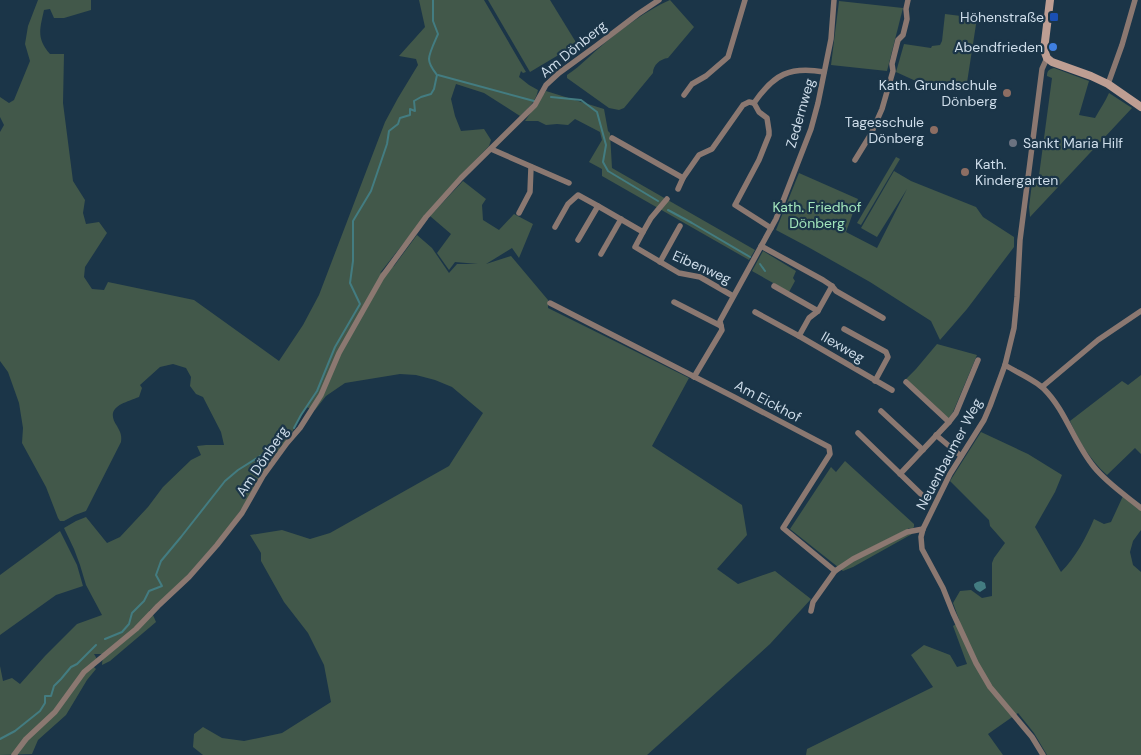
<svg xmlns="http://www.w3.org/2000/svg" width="1141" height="755" viewBox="0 0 1141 755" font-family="'DM Sans',sans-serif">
  <rect width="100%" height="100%" fill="#1b3548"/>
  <!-- green -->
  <g fill="#42584a">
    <path d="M38,0H91V10L64,18H54L50,9L44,10C40,29 36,38 50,54H64L63,103L73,181L85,200L83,213L86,224L99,222L107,233L85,267L84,277L92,289L104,290L108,282L194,300L279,361L303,325L319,295L385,122L398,98L418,65L416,59L399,56L425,27L419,0H484L526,72L523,73L521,71L519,77L529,85L538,90C536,102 528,108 520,116L484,93L456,84L451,99L455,116L461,131L484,129L491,140L489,146L459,177L425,216L380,273L394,266L417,235L432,248L449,273L457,264H478L455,262L449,270L437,253L451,234L430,216L463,181L486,199L482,205L483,220L499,230L514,214L533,224L519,258L512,248L486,264L511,256L548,300V308L689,378L652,446L742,505L747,535L717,569L738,584L775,571L811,599L770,644L647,755H203L193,747L194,734L203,727L222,738L244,741L282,733L331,702L324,665L308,633L284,602L261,561V553L250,535L282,530L310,539L330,533L449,466L483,413L452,387L435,380L416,375L400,374L345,383L326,396L315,410L306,407L290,436L228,529L183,580L149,611L153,615L156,622L110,661L102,665L103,654H94L97,659L91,664L96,669L87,680L66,715L38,740L32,754L0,755V666L3,681L12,678L20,684L45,656L77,624L102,615L86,585L80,565L74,549L64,528L76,521L86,517L107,543L120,537L148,507L163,487L191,460L201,455L197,446L206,445H224L221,432L203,397L196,394L190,386L191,377L186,368L173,364L160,367L140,385L142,388L139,397C124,403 104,407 117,426C120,432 122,434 121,442L86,511L75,515L64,521H60L58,518L46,487L22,443L23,428L19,403L8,372L0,361V132L4,125L0,117V97L9,103L14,100L30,61L25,44L28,26Z"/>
    <polygon points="488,0 550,0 577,44 530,72"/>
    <path d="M670,0L694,27L668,58C660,59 653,65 653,73L624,108L619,110L609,108L567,78V75C575,70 581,64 588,58C609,38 644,11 670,0Z"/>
    <polygon points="839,1 903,8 887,71 831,65"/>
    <polygon points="945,14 977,18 966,89 945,81 940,92 896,72 904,44 931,48 932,46 940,45 942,41"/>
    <path d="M1054,68L1089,81L1079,115L1095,118C1100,109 1105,102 1109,93L1132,108L1030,217L1029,207L1032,183H1038L1052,78L1047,76C1047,71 1049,69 1054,68Z"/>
    <polygon points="546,91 604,109 608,131 610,133 612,168 755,250 749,260 602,176 602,169 589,162 602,140 600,132 575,119 568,125 557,124 546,125 538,121 525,121"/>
    <polygon points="896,157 900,159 861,225 857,223"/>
    <polygon points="894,171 911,181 976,207 983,217 1014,237 1014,247 967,309 940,340 931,321 870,282 808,247 776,230 799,173 858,199 846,232 877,248 907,189 877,237 861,228"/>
    <polygon points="763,251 796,271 793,278 795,281 789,292 752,271"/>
    <polygon points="937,344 977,355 953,412 948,419 905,380 916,369"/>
    <path d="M1141,375V454L1135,448L1107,475C1090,460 1079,441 1070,421L1122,381L1128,385Z"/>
    <path d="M981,432L1028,454L1062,475L1055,492L1035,527L1061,572C1075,558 1086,538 1094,519L1104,524L1111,522L1123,496L1141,509V530L1133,541L1130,552L1133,565L1141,572V755H1047L1034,733L1018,713L988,734L1003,755H806L807,749L933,687L911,655L924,645L950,655L957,667L967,664L953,626L960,622L953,603L960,591L971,590L982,598L992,596V563L994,558L1005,543L990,526L989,520L950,481Z"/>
    <polygon points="845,461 914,524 914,527 912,529 908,528 912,534 853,567 843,571 790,529 831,467 836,472"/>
    <polygon points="60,531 77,565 83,586 56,595 0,635 0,575"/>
  </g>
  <!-- water -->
  <path fill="#437c81" d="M981,581L985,583L986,588L980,592C976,590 974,588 974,584L977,582Z"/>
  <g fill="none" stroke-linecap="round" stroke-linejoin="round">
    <!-- stream -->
    <g stroke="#437c81" stroke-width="2">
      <polyline points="438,75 534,101"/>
      <polyline points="551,97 581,100 597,112 606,145 603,162 608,171 658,201"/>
      <polyline points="668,210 692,223 750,257"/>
      <polyline points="760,264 765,271"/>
      <path d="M294,428L301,415L317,391L335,347L360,304L350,283L353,261V221L371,191L387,144L389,131L398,124L400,118L410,115V109L415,111L414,101L421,97L431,94L434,89L437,75C434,71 429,65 429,59C429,53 435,41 438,34L433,21V0"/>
      <polyline points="105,639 122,632 129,624 132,613 144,601 149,591 162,586 156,575 161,561 181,537 225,481 238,470 262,455 275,442"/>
      <polyline points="0,739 15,731 40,711 45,703 45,696 51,696 54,686 61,679 71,667 77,664 96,645"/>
    </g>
    <!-- street -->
    <g stroke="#8b7871" stroke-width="5.5">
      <polyline points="1108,84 1122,45 1135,0"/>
      <polyline points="684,95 692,84 706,76 728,57 745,0"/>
      <polyline points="754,103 759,112 767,118 769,131 769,135 759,160 735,205 771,228"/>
      <path d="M754,103C774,74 790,66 824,72"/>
      <polyline points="612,138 683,178"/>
      <polyline points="491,149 569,183"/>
      <polyline points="855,160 871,134 882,109 893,71 892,64 898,40 903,35 907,19 906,9 908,0"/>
      <polyline points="678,189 683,178 699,155 712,149 743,105 749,102 754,103"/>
      <polyline points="519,213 530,192 531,167"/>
      <polyline points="555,227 568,204 578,195 598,206 643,232 635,247 679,273 700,277 733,296"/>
      <polyline points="643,232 651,218 667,199"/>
      <polyline points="578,240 598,206"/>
      <polyline points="761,246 823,280 832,286 836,291 883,318"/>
      <polyline points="601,254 621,219"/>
      <polyline points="660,262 680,226"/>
      <polyline points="774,286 818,311"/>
      <polyline points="674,302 721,326"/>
      <polyline points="550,303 734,397 829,447 830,454 783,528 835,571"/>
      <polyline points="755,312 799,336 892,390"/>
      <polyline points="844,329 886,352 888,357 875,381"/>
      <polyline points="799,336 809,318 818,311 832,286"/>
      <path d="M1005,365C1016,372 1035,380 1044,389C1066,411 1074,443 1094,467C1107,483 1125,495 1141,508"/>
      <polyline points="694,377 722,330 720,321 776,219 811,129 818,103 831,39 834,0"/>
      <polyline points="1042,387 1098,340 1141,311"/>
      <polyline points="881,411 923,450"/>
      <polyline points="949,422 956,413 978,360"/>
      <polyline points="858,433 924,497"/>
      <polyline points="936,435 961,456"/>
      <polyline points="900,474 949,422 906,382"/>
      <polyline points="811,611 813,602 835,571 853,559 907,532 923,529"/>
      <polyline points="14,755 26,739 55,712 84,672 136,629 158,606 189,577 217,545 242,513 263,476 287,443 300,428 321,395 339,353 382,277 426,217 461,178 535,105 546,85 559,73 596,46 638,14 659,0"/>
      <polyline points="1043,755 1032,737 990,687 976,663 953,613 943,588 922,549 921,537 923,529 950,474 984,420 990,406 1005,365 1014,328 1017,297 1020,240 1042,69 1047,58"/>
    </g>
    <!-- secondary -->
    <polyline stroke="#be9e93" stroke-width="8" points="1050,0 1044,50 1047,58 1052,62 1091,76 1108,84 1141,107"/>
  </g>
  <!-- markers -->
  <rect fill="#1a4fb4" stroke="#1b3548" stroke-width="2" x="1049" y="12" width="10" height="10" rx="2.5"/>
  <circle fill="#3f7fe0" stroke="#1b3548" stroke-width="2" cx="1053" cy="47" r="5"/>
  <g fill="#8d6e63" stroke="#1b3548" stroke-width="2">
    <circle cx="1007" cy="93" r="5"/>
    <circle cx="934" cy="130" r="5"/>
    <circle cx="965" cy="172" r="5"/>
  </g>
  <circle fill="#6b7280" stroke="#1b3548" stroke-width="2" cx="1013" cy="143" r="5"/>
  <g text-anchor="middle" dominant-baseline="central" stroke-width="4.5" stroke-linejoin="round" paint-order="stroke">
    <!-- poi labels -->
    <g font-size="14" fill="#ceddea" stroke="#1b3548" text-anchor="end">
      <text x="1044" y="17">Höhenstraße</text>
      <text x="1043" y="47">Abendfrieden</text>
      <text x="997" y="85">Kath. Grundschule<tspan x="997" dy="16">Dönberg</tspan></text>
      <text x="924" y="122">Tagesschule<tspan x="924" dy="16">Dönberg</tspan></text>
      <text x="1023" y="143" text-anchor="start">Sankt Maria Hilf</text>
      <text x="975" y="164" text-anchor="start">Kath.<tspan x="975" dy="16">Kindergarten</tspan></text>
    </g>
    <!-- street labels -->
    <g font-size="14" fill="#ceddea" stroke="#1b3548">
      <text transform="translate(573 49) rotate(-39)">Am Dönberg</text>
      <text transform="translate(800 113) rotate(-74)">Zedernweg</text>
      <text transform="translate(702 267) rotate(24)">Eibenweg</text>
      <text transform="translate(843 347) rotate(30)">Ilexweg</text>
      <text transform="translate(768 401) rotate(28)">Am Eickhof</text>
      <text transform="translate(949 454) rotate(-62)">Neuenbaumer Weg</text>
      <text transform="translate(262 461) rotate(-56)">Am Dönberg</text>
    </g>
    <!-- park labels -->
    <g font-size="14" fill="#a3e6bc" stroke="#1b3548">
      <text x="817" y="207">Kath. Friedhof<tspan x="817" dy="16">Dönberg</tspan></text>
    </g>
  </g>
</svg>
